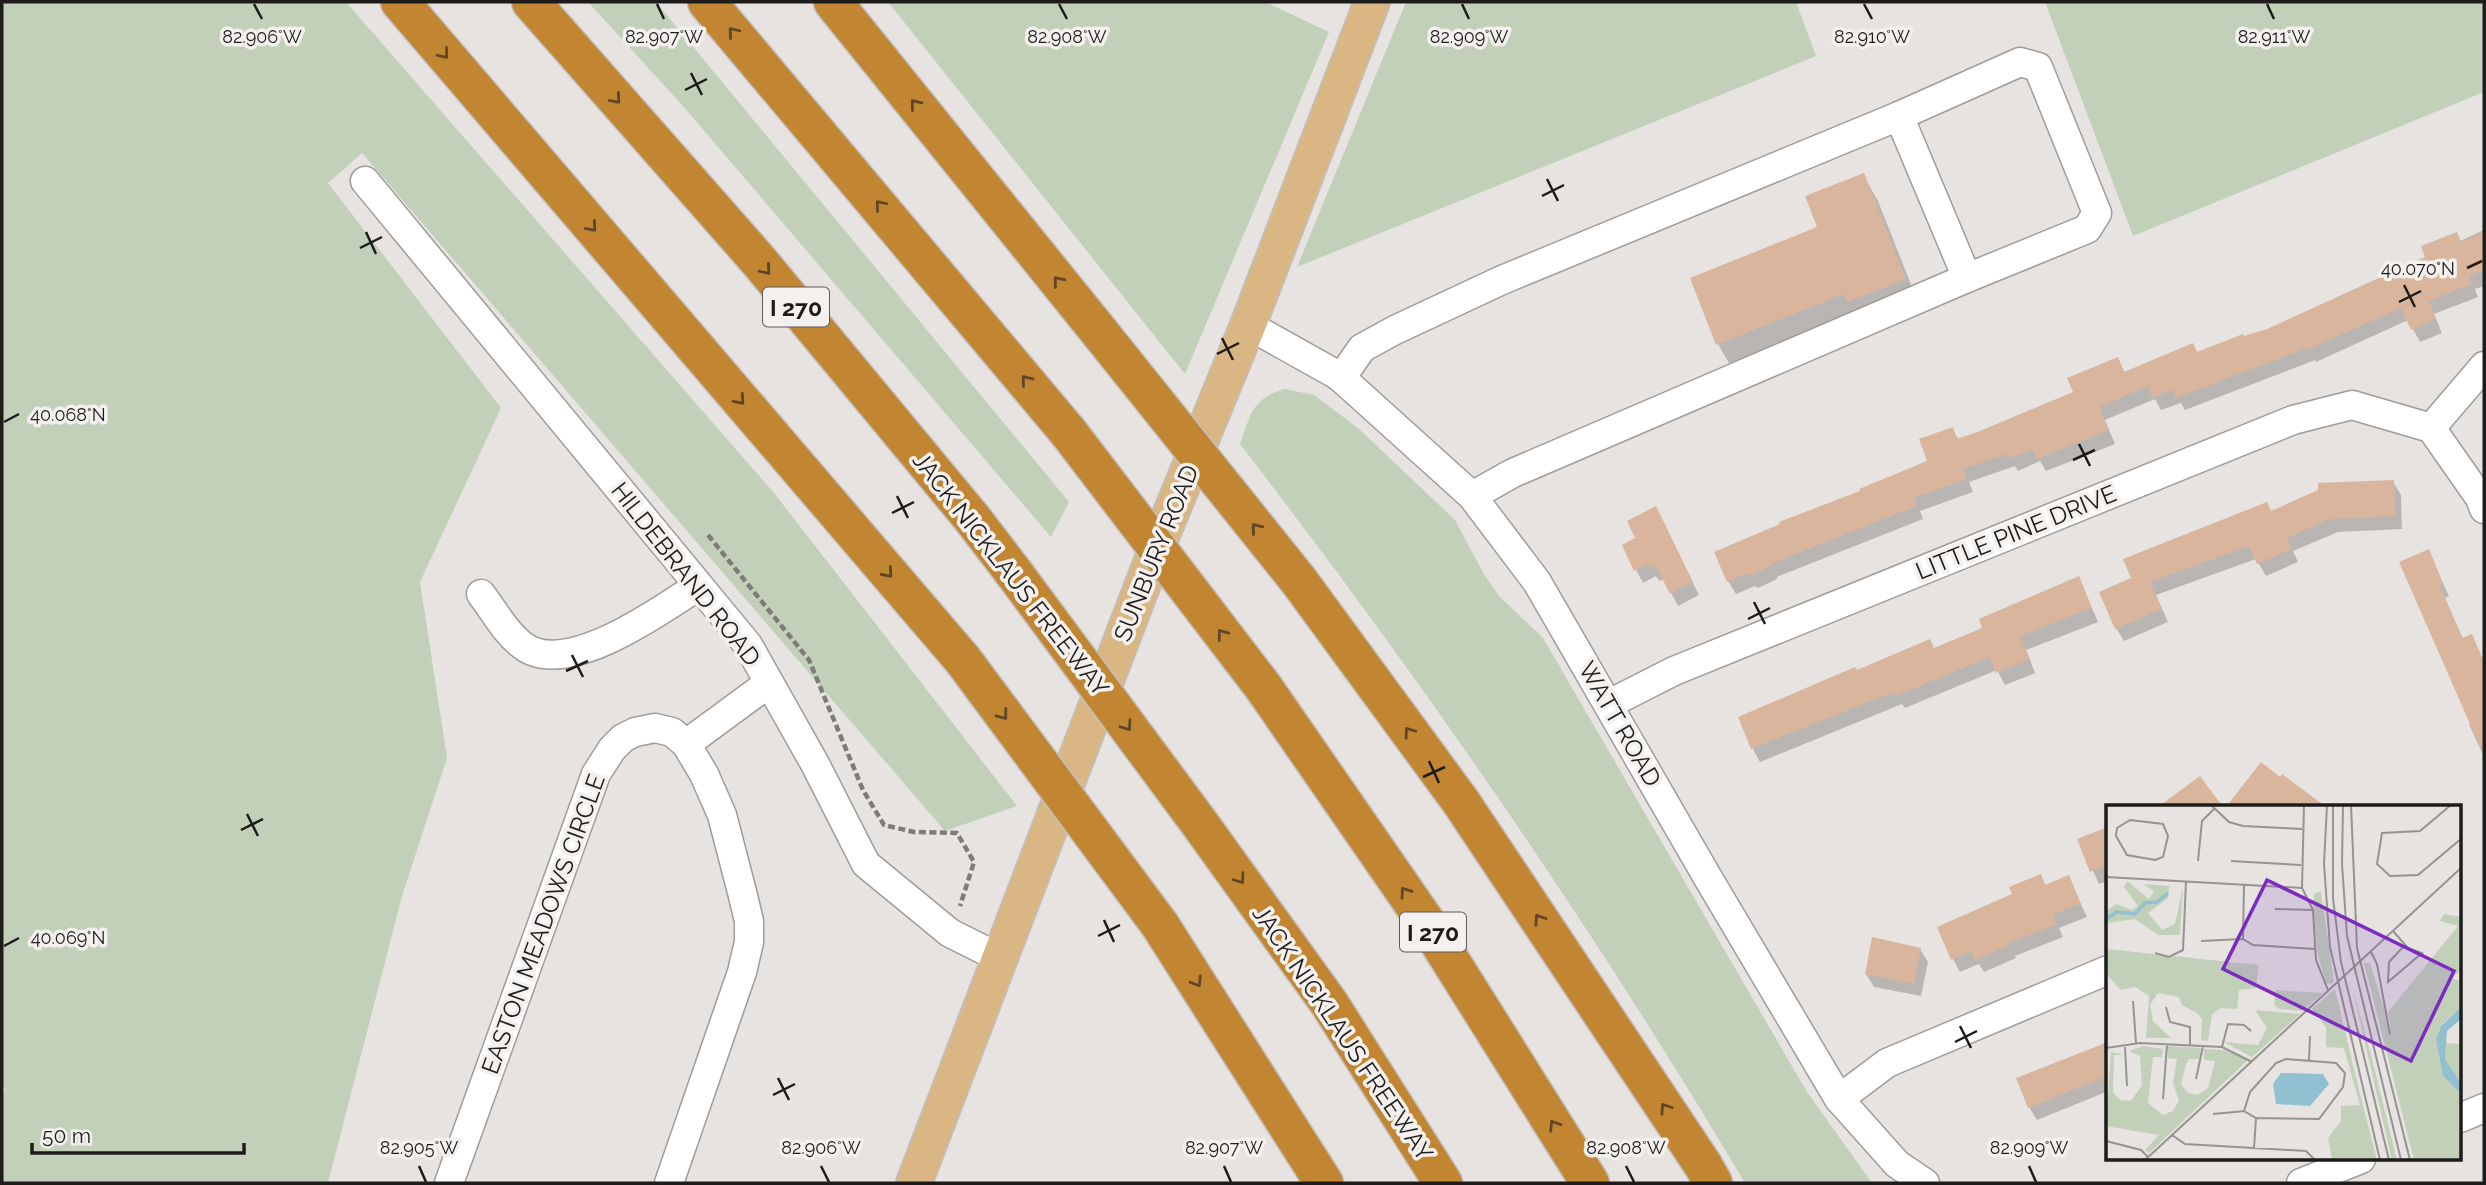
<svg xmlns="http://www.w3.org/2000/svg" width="2486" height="1185" viewBox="0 0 2486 1185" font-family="Raleway,sans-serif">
  <rect width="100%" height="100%" fill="#e6e3e0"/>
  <!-- green -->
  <g fill="#c2d0b9">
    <polygon points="2,2 346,2 774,493 1017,806 945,831 362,153 328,183 501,408 420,582 447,758 402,896 328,1183 2,1183 2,1096 6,1088 2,1089"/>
    <polygon points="588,2 656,2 1069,502 1051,537 683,106"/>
    <polygon points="888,2 1265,2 1329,32 1185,374"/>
    <polygon points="1406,2 1796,2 1816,56 1297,267"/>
    <polygon points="2045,2 2484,2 2484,92 2133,236"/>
    <path d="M1285,389L1314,395L1358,428L1455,520L1484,574L1499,596L1543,638L1807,1092L1872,1183H1745C1592,926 1423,681 1240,444C1251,415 1251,399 1285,389Z"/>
  </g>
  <!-- shadow -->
  <g fill="#0003">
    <polygon points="1863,175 1878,201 1919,305 1733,370 1718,344"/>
    <polygon points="2484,230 2484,286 2475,289 2478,297 2434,314 2442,333 2420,342 2408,320 2316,362 2315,360 2185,410 2181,403 2161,410 2155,399 2105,420 2115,444 2046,471 2040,461 2018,471 2015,466 1969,482 1973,492 1920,511 1923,519 1777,577 1777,579 1758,588 1755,586 1736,594 1728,581 1863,492 1929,462 1952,429 1959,440 2075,393 2117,359 2125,373 2198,354 2268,330"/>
    <polygon points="2393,482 2401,495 2402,529 2338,532 2293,551 2298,562 2266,576 2256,559 2156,595 2168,622 2124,641 2116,628 2134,579 2125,560 2174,539 2218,525"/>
    <polygon points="1662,521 1699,595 1678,606 1664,579 1659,581 1656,576 1643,583 1636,570"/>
    <polygon points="2428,552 2449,596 2445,598 2463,639 2471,636 2484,662 2484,757 2469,724 2472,722"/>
    <polygon points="2079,578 2098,622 2026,650 2035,673 2005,685 1997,670 1905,708 1902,704 1760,762 1753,749 1740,718 1856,672 1934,650 1985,629"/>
    <polygon points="2108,829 2108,881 2099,884 2079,840"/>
    <polygon points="2041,876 2046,886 2068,877 2087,917 2059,928 2063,937 2015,956 2016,958 1984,972 1979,964 1960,972 1953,959 2014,895"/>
    <polygon points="1920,949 1928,962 1921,996 1874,987 1866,974"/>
    <polygon points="2108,1044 2108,1095 2106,1092 2037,1120 2029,1107"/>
  </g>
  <!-- building -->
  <g fill="#d9b59d">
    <polygon points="1864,173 1906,279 1847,302 1844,294 1716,345 1690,278 1817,227 1805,196"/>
    <polygon points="2457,232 2461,242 2484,232 2484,270 2469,276 2472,284 2429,301 2436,319 2411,330 2401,308 2307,350 2307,348 2176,398 2173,390 2152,398 2148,386 2099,407 2109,430 2037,459 2032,449 2009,459 2007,454 1963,469 1966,479 1914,498 1917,506 1771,564 1772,566 1749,576 1748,573 1727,582 1714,552 1780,524 1779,522 1860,491 1859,489 1927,461 1919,439 1953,427 1957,439 1980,431 2073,392 2067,378 2118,357 2124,372 2193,343 2197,352 2243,334 2244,336 2267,329 2425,257 2421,246"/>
    <polygon points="2394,480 2395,516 2330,519 2287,538 2292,549 2257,564 2249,546 2150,582 2162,609 2115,629 2099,592 2131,578 2123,559 2267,502 2271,511 2318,490 2318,483"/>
    <polygon points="1656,506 1693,582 1670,594 1656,566 1650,569 1648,564 1634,571 1622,545 1635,538 1627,521"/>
    <polygon points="2429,549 2443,583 2439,585 2462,638 2472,634 2484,662 2484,756 2399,562"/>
    <polygon points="2079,576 2092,608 2020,636 2030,659 1996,673 1990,657 1896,696 1894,692 1751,749 1738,717 1855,667 1857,670 1930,639 1934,648 1982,628 1979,619"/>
    <polygon points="2261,762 2280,777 2282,774 2326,807 2226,807"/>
    <polygon points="2200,776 2223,807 2158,807"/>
    <polygon points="2108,827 2108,865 2090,872 2077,839"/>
    <polygon points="2041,874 2045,885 2069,875 2081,904 2053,914 2057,924 2009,943 2010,945 1975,960 1971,951 1951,960 1937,927 2012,894 2009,887"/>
    <polygon points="1872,937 1921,948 1914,984 1865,974"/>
    <polygon points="2108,1042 2108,1076 2028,1108 2016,1078"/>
  </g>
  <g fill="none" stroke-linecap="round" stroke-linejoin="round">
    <defs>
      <g id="minor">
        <polyline points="365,181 748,645 815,764 866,864 950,933 1000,958"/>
        <polyline points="1248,325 1339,376 1472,496 1537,582 1708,878 1839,1099 1897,1164 1925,1183"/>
        <polyline points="1341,378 1362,348 1395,330 1502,280 1899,116 1967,278"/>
        <polyline points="2431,428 2480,498 2484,509"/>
        <polyline points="2431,428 2484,366"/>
        <polyline points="1472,496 1513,473 1967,278 2087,229 2097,213 2038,67 2020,62 1899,116"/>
        <path d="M481,594C494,611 505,632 522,645C565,680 661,610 698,586"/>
        <polyline points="1609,704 1674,671 2293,420 2352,405 2431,428"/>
        <polyline points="686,744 769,683"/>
        <polyline points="1839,1099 1887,1063 2108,970"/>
        <polyline points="2460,1118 2484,1108"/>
        <polyline points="449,1183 596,774 612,749 623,738 635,732 655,728 672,732 686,744 704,774 722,815 742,892 749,921 749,942 742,972 669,1183"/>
        <polyline points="2301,1183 2361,1159"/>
      </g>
      <polyline id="major" points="914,1183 1159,542 1248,325 1372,2"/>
      <g id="highway">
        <polyline points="400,2 963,660"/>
        <polyline points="531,2 758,260 971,517 1014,573"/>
        <polyline points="707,2 1069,433"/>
        <polyline points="833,2 1101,334"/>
        <polyline points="1299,581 1461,802 1703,1165 1713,1183"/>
        <polyline points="1264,688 1430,928 1590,1183"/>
        <polyline points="1200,824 1329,1003 1443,1183"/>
        <polyline points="1160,925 1324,1183"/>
      </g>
    </defs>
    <!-- minor casing -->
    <use href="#minor" stroke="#9f9c9a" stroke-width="31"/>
    <!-- major casing -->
    <use href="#major" stroke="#c0bfbf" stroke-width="38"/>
    <!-- highway casing -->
    <use href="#highway" stroke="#c0bfbf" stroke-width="41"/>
    <!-- path -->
    <polyline stroke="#7e7c7a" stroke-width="4.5" stroke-dasharray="7 3.5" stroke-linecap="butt" points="708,535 809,660 863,790 884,825 914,832 957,833 974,862 960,906"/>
    <!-- minor -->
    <use href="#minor" stroke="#fff" stroke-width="28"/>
    <!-- major -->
    <use href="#major" stroke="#dab685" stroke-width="35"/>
    <!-- highway -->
    <use href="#highway" stroke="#c28633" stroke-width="38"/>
    <defs>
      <g id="highway-bridge">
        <polyline points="1101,334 1299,581"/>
        <polyline points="1069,433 1264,688"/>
        <polyline points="1014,573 1200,824"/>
        <polyline points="963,660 1160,925"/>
      </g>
    </defs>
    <!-- highway-bridge casing -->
    <use href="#highway-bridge" stroke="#c0bfbf" stroke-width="41" stroke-linecap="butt"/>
    <!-- highway-bridge -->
    <use href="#highway-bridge" stroke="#c28633" stroke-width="38"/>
  </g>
  <!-- one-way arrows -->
  <defs><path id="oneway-chevron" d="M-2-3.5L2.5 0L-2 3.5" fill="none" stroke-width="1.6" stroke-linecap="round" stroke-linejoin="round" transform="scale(1.75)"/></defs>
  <g stroke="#5f4625">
    <use href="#oneway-chevron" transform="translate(733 32) rotate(-130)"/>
    <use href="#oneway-chevron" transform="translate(444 54) rotate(50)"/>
    <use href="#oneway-chevron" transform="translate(616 99) rotate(49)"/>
    <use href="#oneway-chevron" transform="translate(915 104) rotate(-129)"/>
    <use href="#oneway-chevron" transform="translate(880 205) rotate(-130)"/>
    <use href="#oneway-chevron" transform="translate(592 227) rotate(49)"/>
    <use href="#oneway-chevron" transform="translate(766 270) rotate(50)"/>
    <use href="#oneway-chevron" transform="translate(1058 281) rotate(-129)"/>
    <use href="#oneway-chevron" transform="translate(1026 380) rotate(-129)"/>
    <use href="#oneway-chevron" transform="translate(740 400) rotate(49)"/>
    <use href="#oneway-chevron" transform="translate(1256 528) rotate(-129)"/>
    <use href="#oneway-chevron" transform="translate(888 573) rotate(49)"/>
    <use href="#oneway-chevron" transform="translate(1222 634) rotate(-127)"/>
    <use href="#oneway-chevron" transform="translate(1003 715) rotate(53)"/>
    <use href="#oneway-chevron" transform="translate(1127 726) rotate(54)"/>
    <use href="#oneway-chevron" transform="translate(1409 732) rotate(-126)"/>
    <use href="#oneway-chevron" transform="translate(1240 879) rotate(54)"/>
    <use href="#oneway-chevron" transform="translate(1405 892) rotate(-125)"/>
    <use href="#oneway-chevron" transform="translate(1539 919) rotate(-124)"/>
    <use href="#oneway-chevron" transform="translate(1197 982) rotate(58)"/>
    <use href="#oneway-chevron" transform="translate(1665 1108) rotate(-124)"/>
    <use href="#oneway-chevron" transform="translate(1554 1125) rotate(-122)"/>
  </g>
  <!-- ticks -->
  <path fill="none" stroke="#1d1c1b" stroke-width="2.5" d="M254,4L262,19M657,4L664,19M1059,4L1067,19M1462,4L1469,19M1864,4L1872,19M2267,4L2274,19M691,73L702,95M685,90L707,79M1547,179L1558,201M1542,196L1564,185M366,232L376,254M360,248L382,237M2467,268L2482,261M2404,285L2415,307M2399,302L2421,291M1222,338L1233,360M1217,354L1239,343M4,422L19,414M2079,444L2090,466M2073,460L2095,450M897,496L908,518M892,513L914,502M1754,602L1765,624M1748,619L1770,608M572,655L583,677M566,671L588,661M1429,761L1439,783M1423,777L1445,767M247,814L258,836M241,830L263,819M1104,920L1114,942M1098,936L1120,925M4,946L19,938M1960,1026L1971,1048M1955,1042L1977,1031M778,1078L789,1100M773,1095L795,1084M419,1166L426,1182M821,1166L829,1182M1224,1166L1231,1182M1626,1166L1634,1182M2029,1166L2036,1182"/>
  <g text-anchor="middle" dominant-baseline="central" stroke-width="7" stroke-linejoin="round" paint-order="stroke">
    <!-- shield labels -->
    <g fill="#f3f0ee" stroke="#5d5c5a" stroke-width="2">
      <rect x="763" y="287.5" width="66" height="39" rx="5"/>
      <rect x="1400" y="912.5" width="66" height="39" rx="5"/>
    </g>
    <g font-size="23" font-weight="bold" fill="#1d1c1b">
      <text x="796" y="307">I 270</text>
      <text x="1433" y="932">I 270</text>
    </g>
    <!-- street labels -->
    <g font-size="24" fill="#1d1c1b" stroke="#f3f0ee">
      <text transform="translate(2016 532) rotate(-22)">LITTLE PINE DRIVE</text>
      <text transform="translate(1156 553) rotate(-68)">SUNBURY ROAD</text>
      <text transform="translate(686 574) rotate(52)">HILDEBRAND ROAD</text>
      <text transform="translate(1011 574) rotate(52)">JACK NICKLAUS FREEWAY</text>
      <text transform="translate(1620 724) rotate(60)">WATT ROAD</text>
      <text transform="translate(543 924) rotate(-70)">EASTON MEADOWS CIRCLE</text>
      <text transform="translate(1343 1033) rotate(56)">JACK NICKLAUS FREEWAY</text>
    </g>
  </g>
  <!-- overview -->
  <g transform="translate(2106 805)">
    <rect width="355" height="355" fill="#e6e3e0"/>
    <path d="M21,76L43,94L48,86L37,79L63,81L62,93L42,108L56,125L69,119L77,82L74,130H52L29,114L0,118V106L11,99L26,105L32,101L18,82ZM215,87L228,177L225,179L220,178L212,151L207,97L209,88ZM338,109L355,112V166L345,173L355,176V202L336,219L337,271L355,289V355H308L258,158H264L286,230L282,207L352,121L334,116ZM0,144L153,160L150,183L133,185L131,204L115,203L106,209L102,236L95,235L96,214L91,208L76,200L73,192L52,188L44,200L47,216L65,233H40L43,191L29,182L15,185L0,169ZM245,177L265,250L291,355H286ZM229,184L253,285L271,355H226L222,333L235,316V301L254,300L238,243L220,242V222L206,204ZM170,185L217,188L196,206L173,204L168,200ZM149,205L194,209L146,252L118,237L152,240L161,223ZM340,238L355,239V278L339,254ZM37,241L57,244L56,252H47L42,298L57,310L67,306L73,296L67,278L71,254L62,253L61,241L95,243L93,254H83L80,259L75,279L82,288L92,290L102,283L109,256L98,255V244L118,245L142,255L43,348L39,345L53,330L0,321L5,247L18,250H8L7,287L14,295L25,296L36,280L34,251L23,246Z" fill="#c2d0b9"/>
    <path d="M355,202V214L341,226L339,254L355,278V289L337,271L330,234L336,220ZM175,268L217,269L223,279L204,301L170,299L167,279Z" fill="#92c0d1"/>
    <path fill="none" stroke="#92c0d1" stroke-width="3.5" d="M0,114L11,107L29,109L39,98L51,97L62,88"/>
    <path fill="none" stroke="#969391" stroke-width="2" d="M105,0L123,17L137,21L196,24M198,0L196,83L207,105L210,155L222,185M221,0L218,59L224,142L274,355M227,0V93L235,157L283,355M237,0L236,59L241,131L295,355M245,0L251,143L304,355M345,0L314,26L276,28L271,59L284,71L312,70L356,33M24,15L57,19L62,31L57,52L49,55L21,50L10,31L11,23ZM92,56L96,16L108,4M125,56L195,60M0,72L196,83M169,104L207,105M287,126L302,143L316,148L282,177L283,157L299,140M137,134L147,140L209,144M137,134L138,80M95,136L137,134M265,147L271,159L284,229M49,148L63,152L77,145L80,76M27,196L30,238M60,202L64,217L84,222V240M19,242L21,281M116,242L122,219L138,220L145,226M0,243L34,238L116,242L146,257M180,254L230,258L239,268L237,282L213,314L150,313L138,306L144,287L170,258ZM203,255L204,231M90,274L97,241M57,294L61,239M107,309L139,306M66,330L79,339L200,346L209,355M0,336L35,345L42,352M148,343L150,313M39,355L356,62"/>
    <path fill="#7b2cbf" fill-opacity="0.15" stroke="#7b2cbf" stroke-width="3.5" d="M161,75L348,166L305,256L117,164Z"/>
    <rect width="355" height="355" fill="none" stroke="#1d1c1b" stroke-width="3.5"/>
  </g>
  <g font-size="18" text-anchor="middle" fill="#1d1c1b" stroke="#f3f0ee" stroke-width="7" stroke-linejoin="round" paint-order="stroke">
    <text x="262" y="43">82.906°W</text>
    <text x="664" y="43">82.907°W</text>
    <text x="1067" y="43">82.908°W</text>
    <text x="1872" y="43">82.910°W</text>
    <text x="2274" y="43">82.911°W</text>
    <text x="1469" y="43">82.909°W</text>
    <text x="2418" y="275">40.070°N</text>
    <text x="68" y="421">40.068°N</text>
    <text x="68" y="944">40.069°N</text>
    <text x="419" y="1154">82.905°W</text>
    <text x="821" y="1154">82.906°W</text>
    <text x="1224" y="1154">82.907°W</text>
    <text x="1626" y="1154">82.908°W</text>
    <text x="2029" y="1154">82.909°W</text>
  </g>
  <!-- border -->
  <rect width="2486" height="1185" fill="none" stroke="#1d1c1b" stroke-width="7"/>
  <!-- scale -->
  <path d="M32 1143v10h212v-10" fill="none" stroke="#1d1c1b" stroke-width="3.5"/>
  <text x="42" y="1143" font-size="21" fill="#1d1c1b" stroke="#f3f0ee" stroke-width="5" paint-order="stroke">50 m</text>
</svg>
